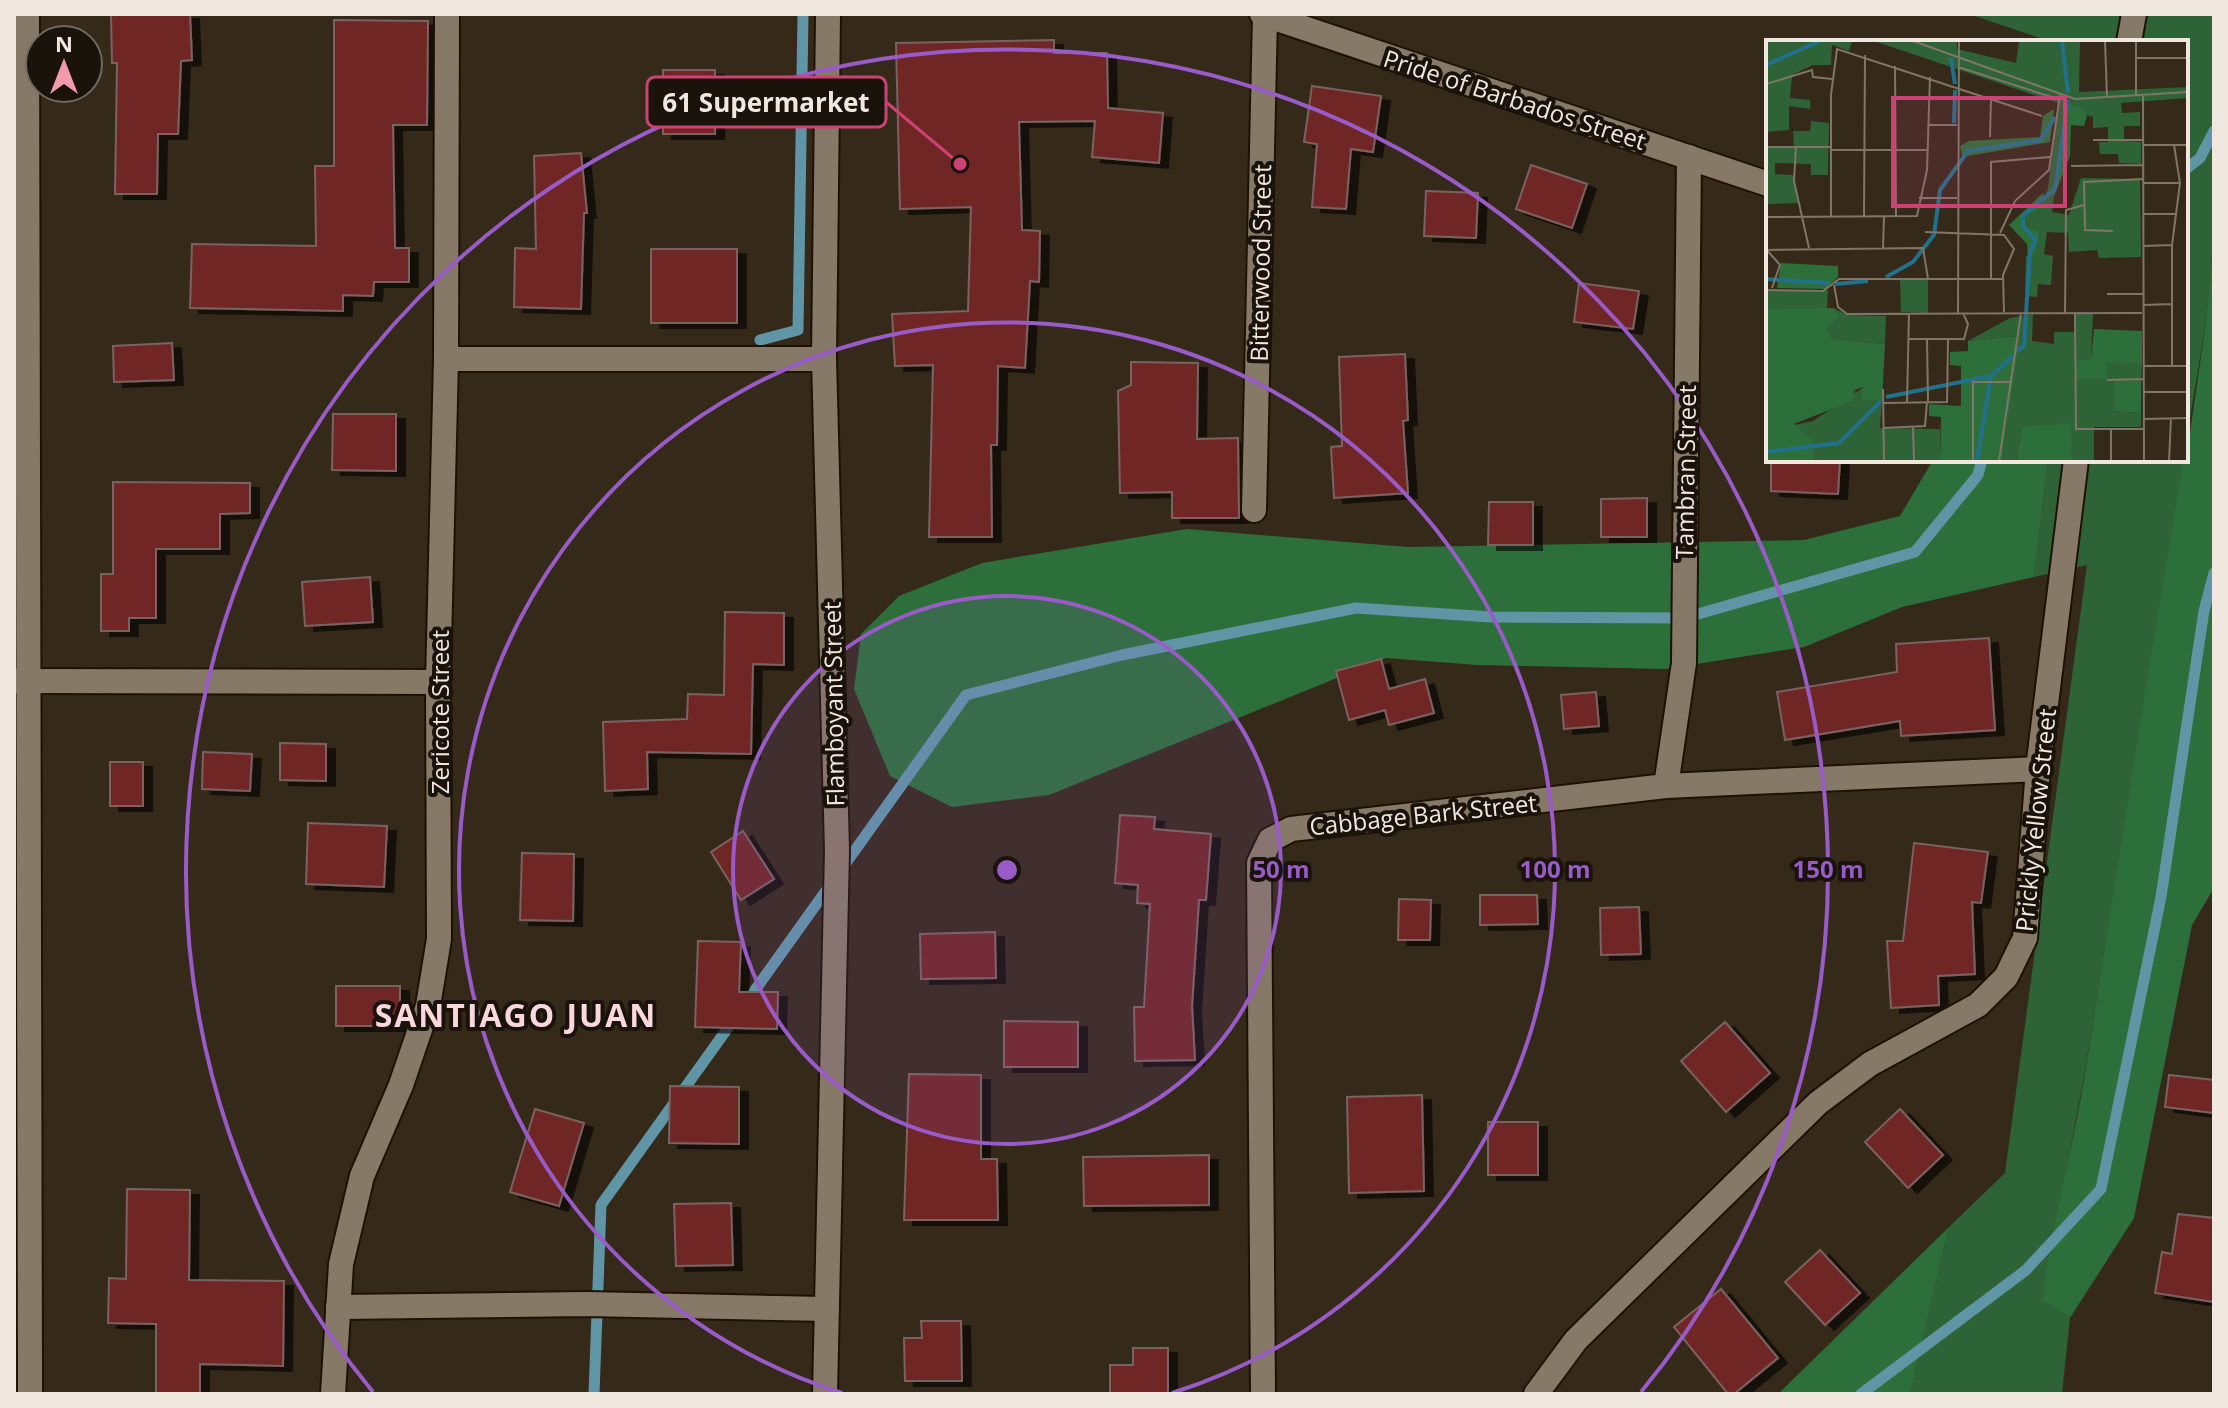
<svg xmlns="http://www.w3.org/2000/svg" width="2228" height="1408" viewBox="0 0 2228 1408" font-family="'Open Sans',sans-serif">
  <defs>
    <filter id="shadow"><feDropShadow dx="9" dy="5" stdDeviation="0" flood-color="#0009"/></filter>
  </defs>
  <rect width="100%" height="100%" fill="#352a1a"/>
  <!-- green -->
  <g fill="#2d6337">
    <polygon points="1969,14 2214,14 2214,233 2206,322 2186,442 2186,42 2052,42"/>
    <polygon points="2048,460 2183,460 2084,1077 2042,1299 2070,1318 2062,1394 1910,1394 1949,1227 2005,1173 2087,565 2034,577"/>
  </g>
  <!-- forest -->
  <g fill="#2c6f3a">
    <path d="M2214,233V888L2192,925L2134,1218L2070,1318L2042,1300C2052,1223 2073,1149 2085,1073C2117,868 2149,664 2183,460H2186L2206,322Z"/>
    <polygon points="1933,460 2048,460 2034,577 1902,607 1804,647 1665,669 1477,665 1386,658 1049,795 952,807 890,776 854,689 861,634 899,596 982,563 1187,529 1408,547 1804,540 1900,516"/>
    <polygon points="1949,1227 1910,1394 1777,1394 1778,1394"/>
  </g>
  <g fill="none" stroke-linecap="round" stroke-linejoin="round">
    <!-- stream -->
    <g stroke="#6095a5" stroke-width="11">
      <polyline points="2186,169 2200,158 2214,131"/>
      <polyline points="760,340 798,330 803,14"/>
      <polyline points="745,1004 966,695 1122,655 1356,608 1491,617 1684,618 1915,552 1978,475 1982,460"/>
      <polyline points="594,1394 601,1205 735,1018"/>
      <polyline points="1861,1394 2026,1270 2101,1189 2161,897 2204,611 2214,573"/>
    </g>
  </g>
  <!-- building -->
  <g fill="#712527" stroke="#7a6260" stroke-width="2" filter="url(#shadow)">
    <polygon points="111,14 190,14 192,60 181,61 178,134 158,134 157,194 115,194 117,63 112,63"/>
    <polygon points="334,20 428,21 427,125 393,125 395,248 409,248 409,282 374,282 373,296 343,295 343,311 190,308 192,244 316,246 315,166 334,166"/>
    <polygon points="1054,40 1054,53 1107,53 1108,108 1163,113 1159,163 1092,157 1095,121 1019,122 1022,230 1040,231 1039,282 1030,281 1025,368 998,366 997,445 991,445 992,537 929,537 933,365 895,366 892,314 968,311 971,207 900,209 896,43"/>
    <rect x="663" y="70" width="52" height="64"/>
    <polygon points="1312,86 1381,96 1373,152 1351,149 1346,209 1312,207 1317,144 1304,142"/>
    <polygon points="581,153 587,213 584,213 581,309 514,307 515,248 536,249 534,156"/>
    <polygon points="1531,165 1587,184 1572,228 1516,209"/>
    <polygon points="1426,191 1478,193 1476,238 1424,236"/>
    <rect x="651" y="249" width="86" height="74"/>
    <polygon points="1579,283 1639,291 1633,329 1574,322"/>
    <polygon points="172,343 174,380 114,382 113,346"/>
    <polygon points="1405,354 1408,420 1403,421 1408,493 1334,498 1331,447 1342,446 1339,357"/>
    <polygon points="1131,362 1198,363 1197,439 1238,438 1239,518 1172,518 1172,492 1120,493 1118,391 1131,385"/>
    <polygon points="333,414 396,414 396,471 332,470"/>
    <polygon points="1771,460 1840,460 1838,494 1771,491"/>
    <polygon points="113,482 250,483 250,513 220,514 220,549 156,549 156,618 129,618 129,631 101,631 101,574 113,574"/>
    <polygon points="1647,498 1647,537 1601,537 1601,499"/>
    <polygon points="1489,502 1533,502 1533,545 1488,545"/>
    <polygon points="370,577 373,622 305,626 302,582"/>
    <polygon points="725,612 784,613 784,665 753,664 751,754 647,752 648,789 605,791 603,722 687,719 688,694 724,695"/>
    <polygon points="1989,638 1995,730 1901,736 1900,721 1785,740 1777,692 1897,672 1896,644"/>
    <polygon points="1381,659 1389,689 1425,679 1434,713 1389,725 1385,710 1349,720 1336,671"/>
    <polygon points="1596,692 1599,726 1564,729 1561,695"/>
    <polygon points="280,743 326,744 326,781 280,780"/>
    <polygon points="203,752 252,754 250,791 202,789"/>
    <rect x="110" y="762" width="33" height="44"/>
    <polygon points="1120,815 1155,817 1154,829 1211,834 1206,900 1199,900 1192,1006 1195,1060 1135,1061 1134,1007 1144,1007 1150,904 1137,903 1138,885 1115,883"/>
    <polygon points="308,823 387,826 384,887 306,884"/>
    <polygon points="743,831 774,879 741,900 711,852"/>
    <polygon points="1914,843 1988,852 1981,903 1972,902 1975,974 1938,976 1939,1005 1891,1008 1887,941 1903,941"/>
    <polygon points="522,853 574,854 573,921 520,920"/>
    <polygon points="1480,895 1537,895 1538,924 1480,925"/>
    <polygon points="1399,899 1431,900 1430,940 1398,940"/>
    <polygon points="1639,907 1641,954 1601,955 1600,908"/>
    <polygon points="995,932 996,978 921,979 920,934"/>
    <polygon points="698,941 741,942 739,992 778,992 777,1029 695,1027"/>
    <rect x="336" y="986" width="64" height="40"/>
    <polygon points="1004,1021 1078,1022 1078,1067 1004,1067"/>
    <polygon points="1725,1022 1770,1073 1726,1112 1681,1061"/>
    <polygon points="909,1074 981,1075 981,1159 997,1159 998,1220 904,1220"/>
    <polygon points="2169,1075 2214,1080 2214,1113 2165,1107"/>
    <polygon points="670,1086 739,1087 739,1144 669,1143"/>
    <polygon points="1422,1095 1424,1191 1349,1193 1347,1097"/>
    <polygon points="535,1109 584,1123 559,1206 510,1192"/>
    <polygon points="1900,1109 1943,1155 1908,1188 1865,1142"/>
    <rect x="1488" y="1122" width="50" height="53"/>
    <polygon points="1209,1155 1209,1205 1084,1206 1083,1157"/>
    <polygon points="127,1189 190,1190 189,1280 284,1281 283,1366 200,1364 200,1394 156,1394 156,1324 108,1323 109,1278 126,1279"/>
    <polygon points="731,1203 733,1265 676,1266 674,1204"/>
    <polygon points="2178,1214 2214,1218 2214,1302 2155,1293 2162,1252 2172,1254"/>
    <polygon points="1820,1250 1860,1293 1825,1325 1785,1282"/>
    <polygon points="1721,1289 1778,1358 1734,1394 1728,1394 1674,1327"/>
    <polygon points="921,1321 961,1321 962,1381 905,1381 904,1338 922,1338"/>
    <polygon points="1133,1348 1168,1348 1168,1394 1110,1394 1110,1365 1133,1365"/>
  </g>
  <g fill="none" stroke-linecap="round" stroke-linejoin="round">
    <defs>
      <g id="minor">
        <polyline points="27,14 30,1394"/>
        <polyline points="1262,14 1768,184"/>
        <polyline points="2129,42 2134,14"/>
        <polyline points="446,359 824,359"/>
        <polyline points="1254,510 1265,15"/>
        <polyline points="16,681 438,682"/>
        <polyline points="1666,786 1684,663 1689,157"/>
        <polyline points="338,1307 587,1304 827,1309"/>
        <polyline points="333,1394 341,1264 362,1176 401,1085 428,1006 439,939 438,682 446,359 447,14"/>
        <polyline points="825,1394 837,850 824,359 828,14"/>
        <polyline points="1263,1394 1259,863 1270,840 1291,829 1666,786 2038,769"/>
        <polyline points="1536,1394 1576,1340 1818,1103 1870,1064 1978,1005 2006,977 2025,938 2038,769 2076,460"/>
      </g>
    </defs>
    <!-- minor casing -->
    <use href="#minor" stroke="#1d1204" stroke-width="28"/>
    <!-- minor -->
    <use href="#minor" stroke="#877967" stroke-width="24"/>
  </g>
  <!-- distance rings -->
  <circle cx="1007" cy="870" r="274" fill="#985bc7" fill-opacity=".12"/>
  <g fill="none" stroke="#985bc7" stroke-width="4">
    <circle cx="1007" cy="870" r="274"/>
    <path d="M842 1393A548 548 0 1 1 1172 1393"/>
    <path d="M373 1392A821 821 0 1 1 1641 1392"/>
  </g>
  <g text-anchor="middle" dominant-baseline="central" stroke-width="8" stroke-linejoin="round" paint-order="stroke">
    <!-- street labels -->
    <g font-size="24" fill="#f0e8de" stroke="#19130c">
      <text transform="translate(1515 99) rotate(18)">Pride of Barbados Street</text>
      <text transform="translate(1260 263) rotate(-89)">Bitterwood Street</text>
      <text transform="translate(1685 472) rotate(-89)">Tambran Street</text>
      <text transform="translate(833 704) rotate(-91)">Flamboyant Street</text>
      <text transform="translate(439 712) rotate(-90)">Zericote Street</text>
      <text transform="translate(1423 814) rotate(-6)">Cabbage Bark Street</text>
      <text transform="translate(2035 820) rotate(-84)">Prickly Yellow Street</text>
    </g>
    <!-- district labels -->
    <g font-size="32" font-weight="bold" letter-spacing="2" fill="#fad7dd" stroke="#19130c">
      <text x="516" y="1014">SANTIAGO JUAN</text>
    </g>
  </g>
  <!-- overview -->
  <g transform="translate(1766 40)">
    <rect width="422" height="422" fill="#352a1a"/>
    <path d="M0,1H86L83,11L66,5L65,25H47L26,35L24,58L44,60V69L23,66V90L0,92V106L28,107L27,91H44L45,81L63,83L62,135H45V124L9,123V134L27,135L33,163L0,164ZM108,1H191V9L250,23L253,1H314L313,52L422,47V58L355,63L356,73L374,72V86H358V101L375,102V124L353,123L352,114H334L333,102H342V87L327,88V77L299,68L286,172L303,175L315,138L374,139L375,217L333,218L331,210L303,212L302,193L281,192L278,214L287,216L285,245L272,244L271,257L259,256L260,216L270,212L274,191L261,188L259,176L274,168L282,148L292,63ZM134,240H162V273L135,272ZM62,250L61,269H1V251ZM67,268L82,275L120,276L119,304L66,299L62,288L73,275ZM267,274L266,301L288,304V292H308L309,274H327L325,319L376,324L375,341L348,371L375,373V387H328V420L347,421H328L306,420L256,386L250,421H236L253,296L202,301L244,278ZM98,347L116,360L114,388L174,389V421H48L28,385L47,381Z" fill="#2d6337"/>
    <path d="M302,65L314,67L321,76L318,86L305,85L304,116L287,159ZM288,69L284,102L196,117L194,106L203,101L274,97L277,76ZM278,152L274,168L259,177L261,188L274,191L270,212L262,219L261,204L243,185ZM15,223L72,226V237L59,249L11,248ZM67,268L74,275L62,288L66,299L119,304L116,360L96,361L97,347L89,350L86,361L28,384L48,402V421H0V269ZM328,289L376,291V324L340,322L341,339H310V321L325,319ZM254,296L236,421H174L175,377L163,376V364L195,366V326L184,325V312L202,311V301ZM349,341H375V373L348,371ZM305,383L306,420L328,421H250L256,386Z" fill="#2c6f3a"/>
    <path fill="none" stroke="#22718c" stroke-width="4" d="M296,1L302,53M185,18L189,44M0,25L54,1M188,83L189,50M120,237L147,222L168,195L174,150L202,111L275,100L289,77M0,239L63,243M69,244L102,241M251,311L258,306L264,212L270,200L257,186V176L289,149L302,60M120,357L225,336L247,316M0,412L73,403L115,361M211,421L225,336"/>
    <path fill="none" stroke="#807668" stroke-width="2" d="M147,1L309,59L422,52M339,1L341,57M370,1V55M370,18H422M129,26L130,177M192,27L292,59M0,44L46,30L47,37L66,39M377,56L378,421M162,85H191M224,97L225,59M327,100H377M377,105H422M30,106L28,141L43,208M0,107H64M64,110H161M305,126L378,125M377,143H414M153,158H191M377,174H411M65,176V55L71,9L276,76M98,176L99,15M0,177L151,176L161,130L164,37M347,191L319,190L318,142L377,139M159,192L238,195L248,209L237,235L238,272M234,193L249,161L283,130L294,55M378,206L406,205M117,208L118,177M0,209L14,225L6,248M0,210L157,208L162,239M225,238V122L284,117M68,245L72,267L81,274L376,273M0,250L57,251L73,239H236M341,254H378M378,265L406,264M192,273L193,1M299,273L300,170L318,165M309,273L310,389H378M142,299H198L202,284L197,273M161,299L162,361M378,326H422M406,326V205L414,143L408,105M341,340L378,339M117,349L118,421M378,352H422M141,362L143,274M118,363L181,362L182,300M378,379L422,378M147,387L148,421M117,388L159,386L161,362M345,388V421M207,421V342H245M233,421L255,273M403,421L405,378"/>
    <path fill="#cb4275" fill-opacity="0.15" stroke="#cb4275" stroke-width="4" d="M127,58H299V166H127Z"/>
    <rect width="422" height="422" fill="none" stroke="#f0e8de" stroke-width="4"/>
  </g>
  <circle cx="1007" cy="870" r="12" fill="#985bc7" stroke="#19130c" stroke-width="4"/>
  <g font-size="24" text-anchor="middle" font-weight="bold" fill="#985bc7" stroke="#19130c" stroke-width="8" stroke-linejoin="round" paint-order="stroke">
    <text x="1281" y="878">50 m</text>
    <text x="1555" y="878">100 m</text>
    <text x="1828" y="878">150 m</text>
  </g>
  <!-- callouts -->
  <path fill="none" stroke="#cb4275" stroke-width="3" d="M960 164L886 102"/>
  <circle fill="#cb4275" stroke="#19130c" stroke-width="3" cx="960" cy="164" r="8"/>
  <rect fill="#19130c" stroke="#cb4275" stroke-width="3" x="647" y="77" width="239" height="50" rx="8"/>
  <g font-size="26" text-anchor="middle" font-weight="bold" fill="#f0e8de">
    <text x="766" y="112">61 Supermarket</text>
  </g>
  <!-- border -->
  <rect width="2228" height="1408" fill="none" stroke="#f0e8de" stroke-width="32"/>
  <!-- north arrow -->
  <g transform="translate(64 64)"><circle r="38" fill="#19130c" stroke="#6f6860" stroke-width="2"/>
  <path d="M0-6L14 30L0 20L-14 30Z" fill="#f29aac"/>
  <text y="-12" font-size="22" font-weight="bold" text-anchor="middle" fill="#f0e8de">N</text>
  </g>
</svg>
